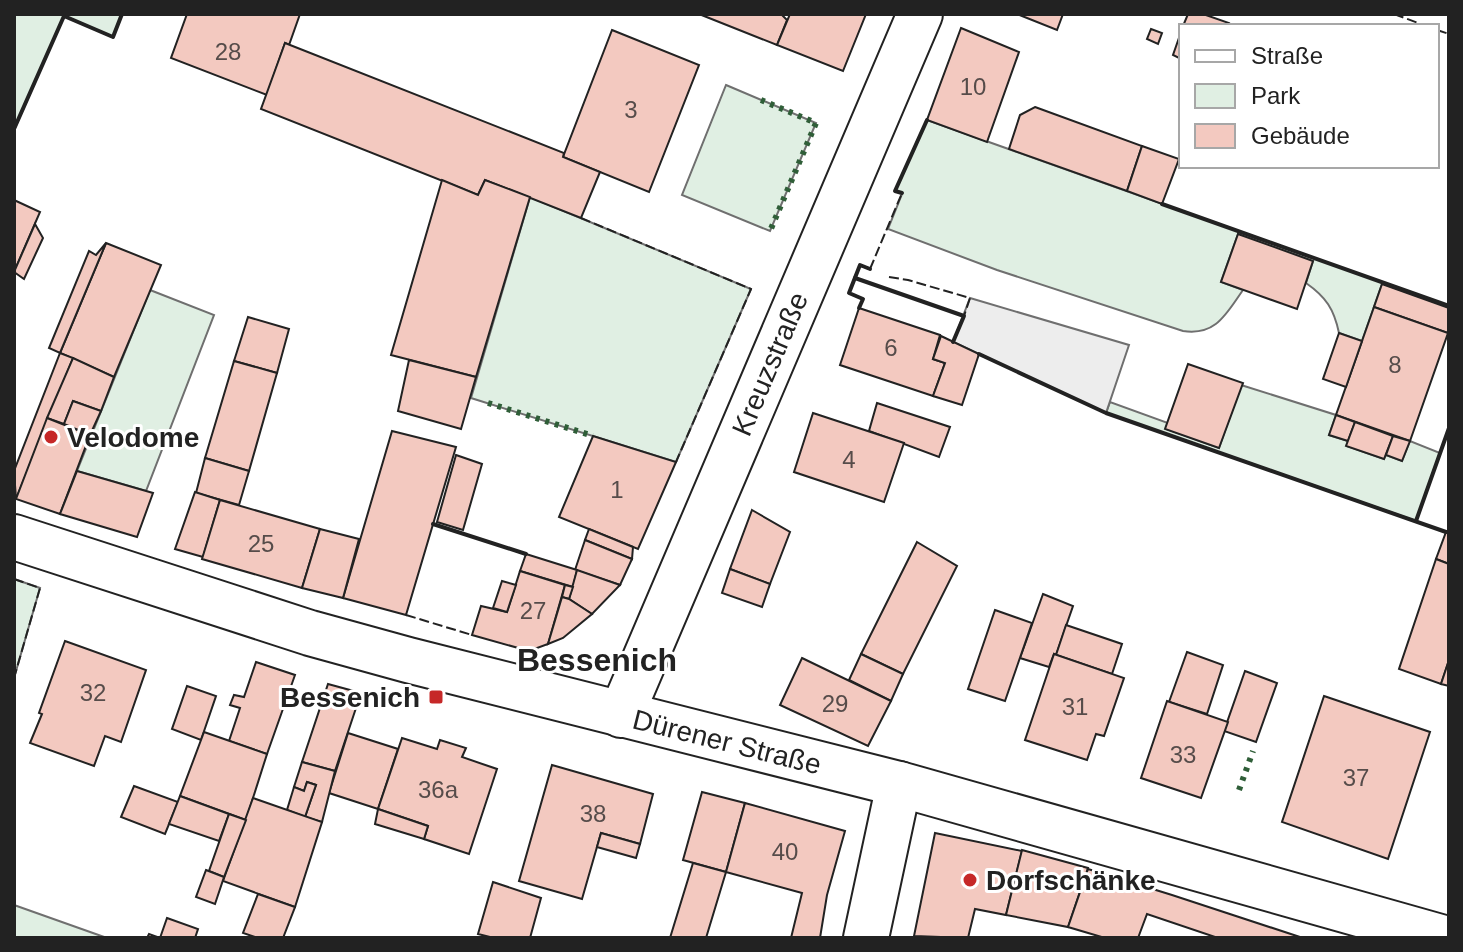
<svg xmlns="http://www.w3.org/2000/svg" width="1463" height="952" viewBox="0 0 1463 952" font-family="Arial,sans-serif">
  <rect width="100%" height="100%" fill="#fff"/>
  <!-- green -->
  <g fill="#e0efe3" stroke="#6f6f6f" stroke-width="2">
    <polygon points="14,14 122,14 113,37 64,16 14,130"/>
    <polygon points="726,85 816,123 770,231 682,195"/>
    <path d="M927,120L1449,306V308L1382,284L1362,341L1339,333C1334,309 1326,297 1306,283L1313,261L1238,234L1221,282L1243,290C1226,314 1216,336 1183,331L997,270L888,229L902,194L895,191Z"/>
    <polygon points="530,197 751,289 676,462 471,398"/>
    <polygon points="150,290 214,315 146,491 77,471"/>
    <polygon points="1241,385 1336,415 1329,435 1348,441 1347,446 1384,459 1386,455 1402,461 1410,441 1440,453 1416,521 1106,413 1110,402 1168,423 1166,429 1219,448"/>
    <polygon points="14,579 40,588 14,678"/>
    <polygon points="14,905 107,938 14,938"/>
  </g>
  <!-- parking -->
  <polygon fill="#ededed" stroke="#6f6f6f" stroke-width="2" points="970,298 1129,345 1106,413 953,342"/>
  <!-- building -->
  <g fill="#f3c9c0" stroke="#222" stroke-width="2">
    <polygon points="187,14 300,14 289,45 285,43 267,95 171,58"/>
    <polygon points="699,14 781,14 787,20 777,45"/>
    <polygon points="790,14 866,14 843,71 777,45"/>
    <polygon points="1017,14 1063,14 1057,30"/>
    <polygon points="1188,14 1203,14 1229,23 1228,26 1183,26"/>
    <polygon points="961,28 1019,52 987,142 927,120"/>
    <polygon points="1151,29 1162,33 1158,44 1147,39"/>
    <polygon points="612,30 699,65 649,192 563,157"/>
    <polygon points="1181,32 1181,59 1173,55"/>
    <polygon points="285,43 564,153 563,157 600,172 581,218 485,180 478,195 261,109"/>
    <polygon points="1035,107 1142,146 1127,191 1009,149 1020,115"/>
    <polygon points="1142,146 1179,159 1162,204 1127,191"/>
    <polygon points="442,180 478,195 485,180 530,197 476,377 391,355"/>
    <polygon points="14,200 40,212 14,272"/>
    <polygon points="35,224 43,238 24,279 14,272"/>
    <polygon points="1238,234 1313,261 1297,309 1221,282"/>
    <polygon points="106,243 161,265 114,377 60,353"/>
    <polygon points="106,243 60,353 49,348 89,251 96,255"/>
    <polygon points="1382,284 1449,308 1448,333 1374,307"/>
    <polygon points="1374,307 1448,333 1410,441 1336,415"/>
    <polygon points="859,308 940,335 933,359 945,363 933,396 840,365"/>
    <polygon points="248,317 289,329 277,373 234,361"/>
    <polygon points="1339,333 1362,341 1346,387 1323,379"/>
    <polygon points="941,336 979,354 962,405 933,396 945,363 933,359"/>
    <polygon points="60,353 73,358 16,499 14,471"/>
    <polygon points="73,358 114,377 101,411 73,401 64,424 47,418"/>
    <polygon points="409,360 476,377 461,429 398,411"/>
    <polygon points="234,361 277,373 249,471 205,458"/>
    <polygon points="1188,364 1243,383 1219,448 1165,429"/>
    <polygon points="73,401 101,411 90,435 64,424"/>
    <polygon points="877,403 950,427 939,457 869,431"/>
    <polygon points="813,413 904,443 884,502 794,472"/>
    <polygon points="1336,415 1355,422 1348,441 1329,435"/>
    <polygon points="47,418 90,435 60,514 16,499"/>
    <polygon points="1355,422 1393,436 1384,459 1346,446"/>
    <polygon points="392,431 456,447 406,615 343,598"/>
    <polygon points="593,436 676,462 638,549 559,517"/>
    <polygon points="1393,436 1410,441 1402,461 1386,455"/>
    <polygon points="456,455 482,464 463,530 437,522"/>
    <polygon points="205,458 249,471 239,505 196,493"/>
    <polygon points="77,471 153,493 137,537 60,514"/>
    <polygon points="195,492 220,500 203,557 175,549"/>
    <polygon points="220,500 320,529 302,588 202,559"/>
    <polygon points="752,510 790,532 770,584 730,569"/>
    <polygon points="320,529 359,539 343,598 302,588"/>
    <polygon points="589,529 633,547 632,559 585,540"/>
    <polygon points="1446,532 1449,533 1449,564 1436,559"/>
    <polygon points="585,540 632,559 620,585 575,570"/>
    <polygon points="917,542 957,566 903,674 861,654"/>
    <polygon points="526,554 577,570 573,587 520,571"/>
    <polygon points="1436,559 1449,564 1449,660 1441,684 1399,669"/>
    <polygon points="730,569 770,584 762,607 722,593"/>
    <polygon points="577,570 620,585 592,614 569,599"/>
    <polygon points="520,571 565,585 548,644 529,651 472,635 481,606 507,612"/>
    <polygon points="502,581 516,585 507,612 493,608"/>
    <polygon points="565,585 573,587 569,599 562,597"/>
    <polygon points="1043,594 1073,606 1056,655 1054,654 1049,667 1020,658"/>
    <polygon points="562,597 569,599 592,614 563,638 548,644"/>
    <polygon points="995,610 1032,623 1005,701 968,689"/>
    <polygon points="1066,625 1122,644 1112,674 1056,655"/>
    <polygon points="65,641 146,670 121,742 105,736 94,766 30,743 42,714 39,713"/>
    <polygon points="1187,652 1223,665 1207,714 1169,702"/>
    <polygon points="861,654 903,674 891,701 849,680"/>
    <polygon points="1054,654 1124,678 1104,736 1096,734 1087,760 1025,740"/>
    <polygon points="802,658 891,701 868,746 780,705"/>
    <polygon points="1449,660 1449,686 1441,684"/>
    <polygon points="256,662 295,675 267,754 229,741 240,708 230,705 234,695 244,697"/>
    <polygon points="1245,671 1277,683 1256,742 1224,731"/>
    <polygon points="328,684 361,693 335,771 302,762"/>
    <polygon points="187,686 216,696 201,740 172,729"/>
    <polygon points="1324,696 1430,732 1388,859 1282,822"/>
    <polygon points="1167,701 1228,722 1201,798 1141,778"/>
    <polygon points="204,732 267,754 246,820 180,796"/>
    <polygon points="348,733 398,749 378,809 329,793"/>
    <polygon points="402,738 437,749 440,740 466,748 462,757 497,769 469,854 424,839 428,826 378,809"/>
    <polygon points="302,762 335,771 322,822 305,817 316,785 307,782 304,791 294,787"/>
    <polygon points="552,765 653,794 640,844 601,833 582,899 519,881"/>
    <polygon points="307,782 316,785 305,817 287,810 294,787 304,791"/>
    <polygon points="134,786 178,802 165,834 121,817"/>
    <polygon points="702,792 745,803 726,872 683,860"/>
    <polygon points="180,796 229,814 219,841 169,824"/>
    <polygon points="253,798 322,822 295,907 223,881"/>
    <polygon points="745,803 845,831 827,895 820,938 791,938 802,893 726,872"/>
    <polygon points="378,809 428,826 424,839 375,824"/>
    <polygon points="229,814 246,820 224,877 209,871"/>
    <polygon points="601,833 640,844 636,858 597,847"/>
    <polygon points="935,833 1022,851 1006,915 975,909 968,938 914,936"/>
    <polygon points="1022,850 1088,868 1068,927 1006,915"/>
    <polygon points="693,863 726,872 706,938 670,938"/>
    <polygon points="1088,869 1172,895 1303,938 1218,938 1147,914 1138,938 1105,938 1068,927"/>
    <polygon points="206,870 224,877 215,904 196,897"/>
    <polygon points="493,882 541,898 530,938 494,938 478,934"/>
    <polygon points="258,894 295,907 283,938 258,938 243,933"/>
    <polygon points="167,918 198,929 195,938 147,938 149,934 160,938"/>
  </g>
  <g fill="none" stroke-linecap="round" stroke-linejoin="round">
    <defs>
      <g id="street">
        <polyline points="621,715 920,14"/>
        <polyline points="866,938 899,784"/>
      </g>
      <polyline id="secondary" points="14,537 310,633 408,660 899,784 1444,938"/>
    </defs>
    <!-- street casing -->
    <use href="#street" stroke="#222" stroke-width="48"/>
    <!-- secondary casing -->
    <use href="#secondary" stroke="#222" stroke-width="48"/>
    <!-- street -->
    <use href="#street" stroke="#fff" stroke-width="44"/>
    <!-- secondary -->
    <use href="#secondary" stroke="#fff" stroke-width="44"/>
    <!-- hedge -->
    <g stroke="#2f5e38" stroke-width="6" stroke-dasharray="4 6" stroke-linecap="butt">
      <polyline points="761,100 816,123 770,231"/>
      <polyline points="488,403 593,436"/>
      <polyline points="1239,790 1253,751"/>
    </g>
    <!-- fence -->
    <g stroke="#222" stroke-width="2" stroke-dasharray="10 4" stroke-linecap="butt">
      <polyline points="1394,14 1426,26"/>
      <polyline points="1437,30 1449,34"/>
      <polyline points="581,218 751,289 676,462"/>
      <polyline points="870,269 902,193"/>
      <polyline points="889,277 908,280 970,298 964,316"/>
      <polyline points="14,579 40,588 14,678"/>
      <polyline points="406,615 472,635"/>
    </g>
    <!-- wall -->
    <g stroke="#222" stroke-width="4">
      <polyline points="14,129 64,16 113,37 122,14"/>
      <polyline points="902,193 895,191 927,120"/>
      <polyline points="1162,204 1449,306"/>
      <polyline points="855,278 964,316 953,342"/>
      <polyline points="859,308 863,299 849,293 860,265 870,269"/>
      <polyline points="979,354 1106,413 1446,532"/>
      <polyline points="1416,521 1449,428"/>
      <polyline points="433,524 526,554"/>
    </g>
  </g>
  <!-- markers -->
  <g fill="#c62828" stroke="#fff" stroke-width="3">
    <circle cx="51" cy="437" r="8"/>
    <rect x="428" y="689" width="16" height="16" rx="4"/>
    <circle cx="970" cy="880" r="8"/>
  </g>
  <g text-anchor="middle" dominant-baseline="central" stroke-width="6" stroke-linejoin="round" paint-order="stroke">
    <!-- number labels -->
    <g font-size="24" fill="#564c4a">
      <text x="228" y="51">28</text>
      <text x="973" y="86">10</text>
      <text x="631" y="109">3</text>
      <text x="891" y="347">6</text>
      <text x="1395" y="364">8</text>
      <text x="849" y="459">4</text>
      <text x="617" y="489">1</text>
      <text x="261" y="543">25</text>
      <text x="533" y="610">27</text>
      <text x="93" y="692">32</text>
      <text x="835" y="703">29</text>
      <text x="1075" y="706">31</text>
      <text x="1183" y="754">33</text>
      <text x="1356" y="777">37</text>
      <text x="438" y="789">36a</text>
      <text x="593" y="813">38</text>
      <text x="785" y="851">40</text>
    </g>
    <!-- street labels -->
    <g font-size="28" fill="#222" stroke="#fff">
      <text transform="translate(770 364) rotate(-67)">Kreuzstraße</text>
      <text transform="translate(727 742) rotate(14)">Dürener Straße</text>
    </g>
    <!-- poi labels -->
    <g font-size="28" font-weight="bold" fill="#222" stroke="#fff" text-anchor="start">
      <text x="67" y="437">Velodome</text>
      <text x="420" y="697" text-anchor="end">Bessenich</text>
      <text x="986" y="880">Dorfschänke</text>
    </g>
    <!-- quarter labels -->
    <g font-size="32" font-weight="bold" fill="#222" stroke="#fff">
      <text x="597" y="660">Bessenich</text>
    </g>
  </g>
  <!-- border -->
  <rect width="1463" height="952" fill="none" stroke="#222222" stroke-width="32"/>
  <!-- legend -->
  <rect x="1179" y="24" width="260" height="144" fill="#ffffff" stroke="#a7a7a7" stroke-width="2"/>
  <rect x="1195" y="50" width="40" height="12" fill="#ffffff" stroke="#a7a7a7" stroke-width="2"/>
  <text x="1251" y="64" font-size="24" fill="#222222">Straße</text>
  <rect x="1195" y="84" width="40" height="24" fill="#e0efe3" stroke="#a7a7a7" stroke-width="2"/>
  <text x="1251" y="104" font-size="24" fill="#222222">Park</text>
  <rect x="1195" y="124" width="40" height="24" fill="#f3c9c0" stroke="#a7a7a7" stroke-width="2"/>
  <text x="1251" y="144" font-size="24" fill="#222222">Gebäude</text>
</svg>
